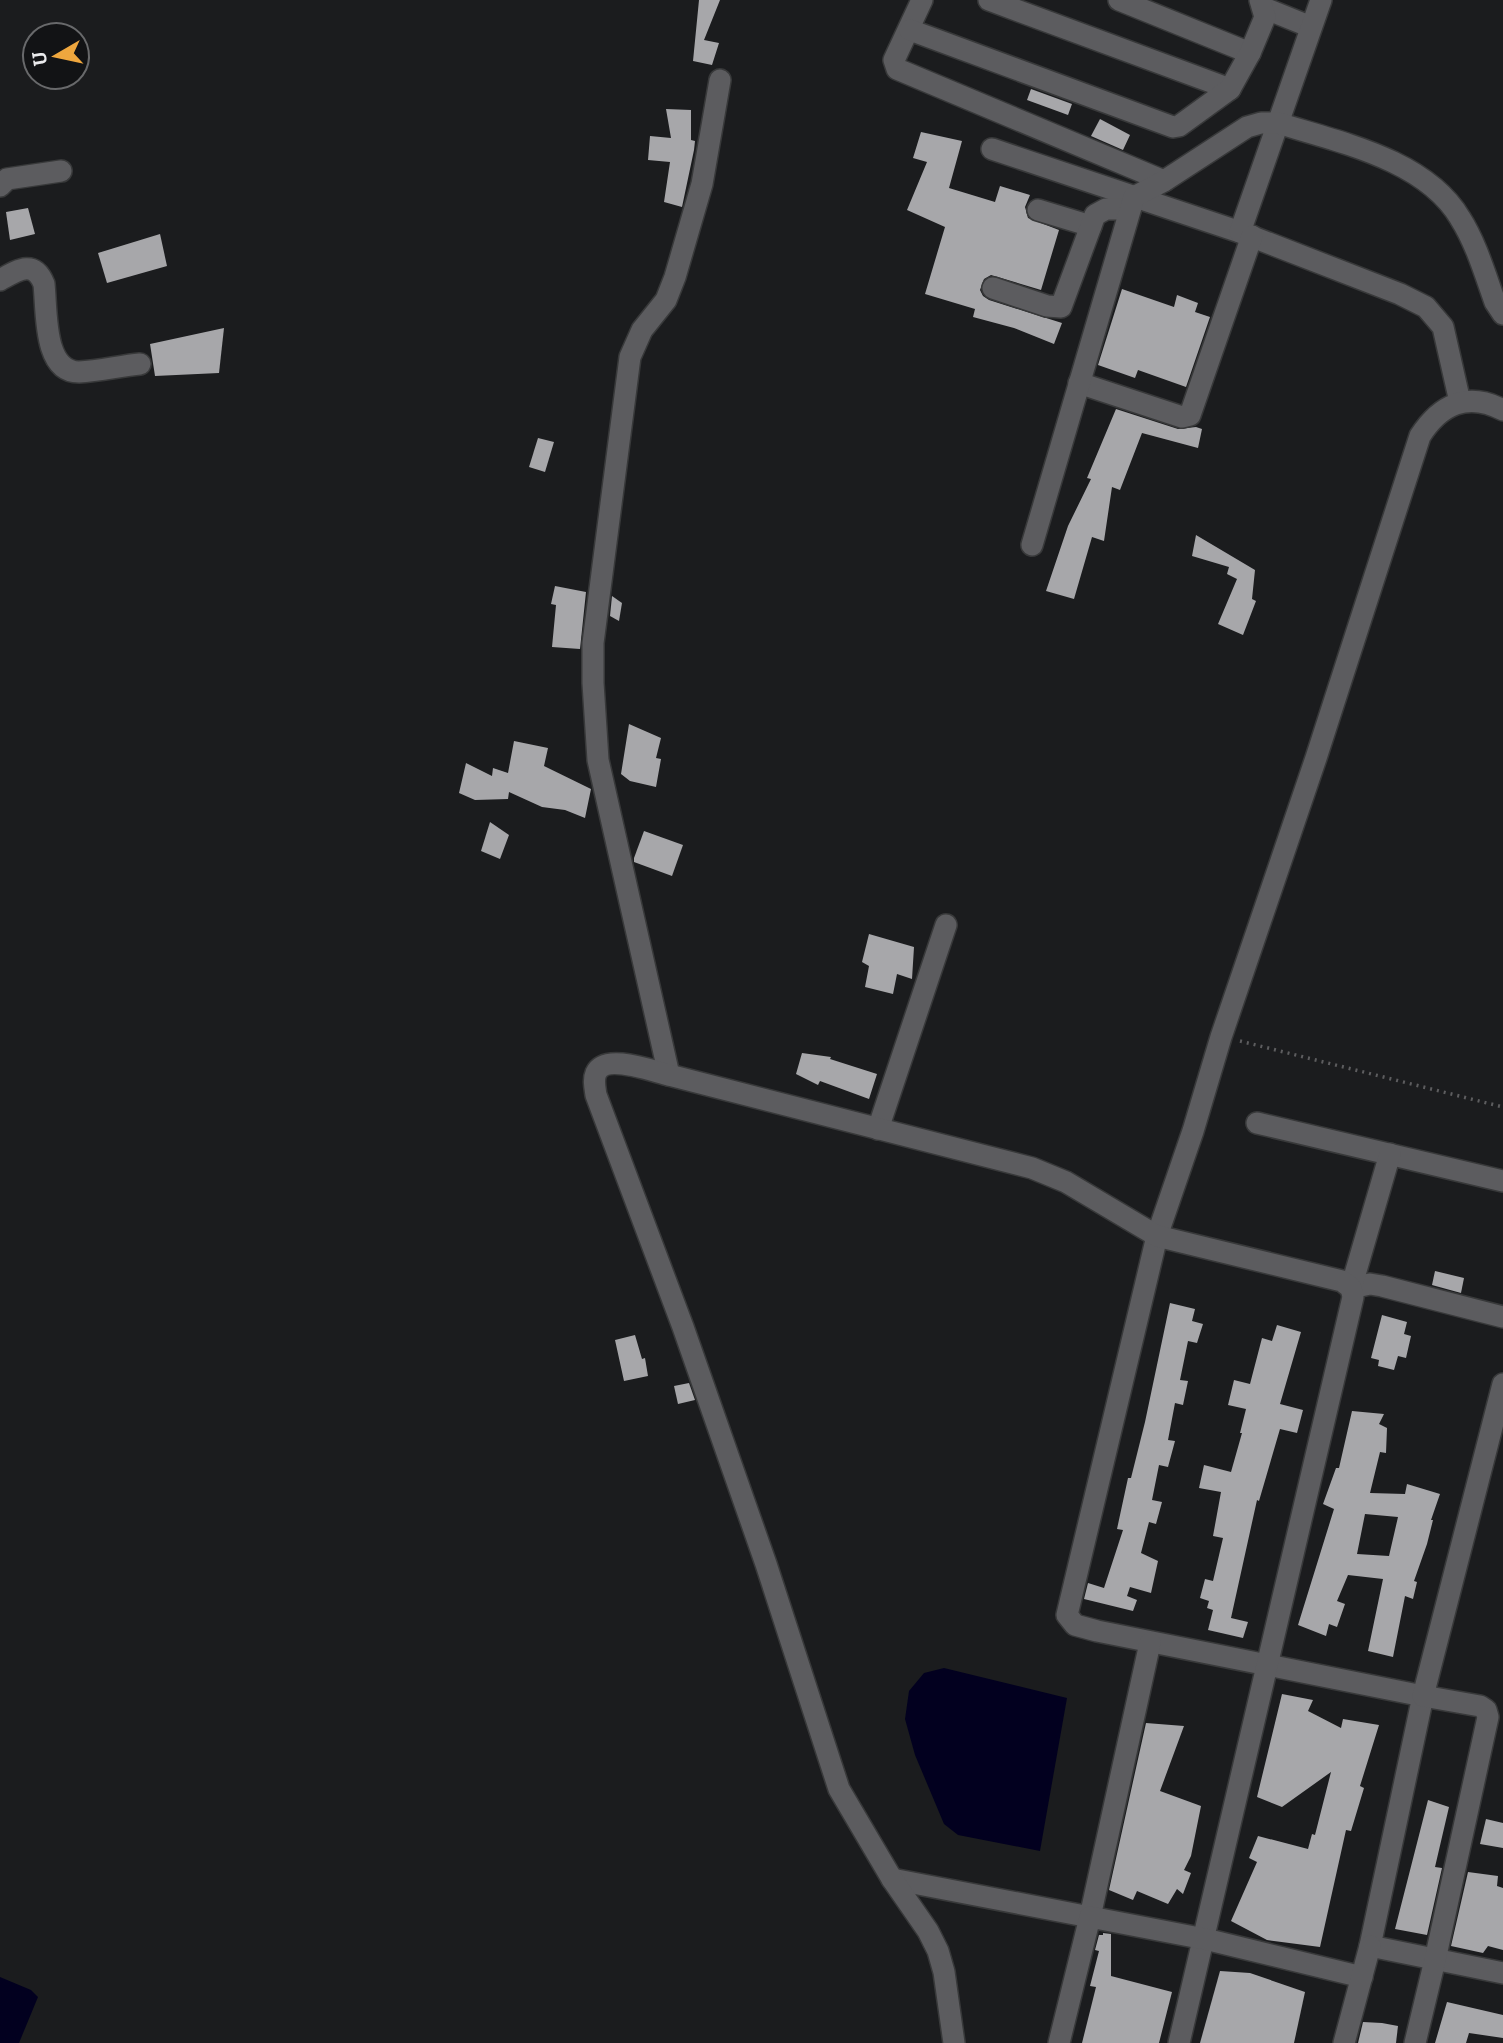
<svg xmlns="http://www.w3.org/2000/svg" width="1503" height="2043" viewBox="0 0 1503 2043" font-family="Bitter,serif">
  <rect width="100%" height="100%" fill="#1b1c1e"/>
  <!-- water -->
  <g fill="#02001f">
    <polygon points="944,1668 1067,1698 1040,1851 958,1835 944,1824 915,1755 905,1719 909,1691 924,1673"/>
    <polygon points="0,1977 31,1990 38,1997 19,2043 0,2043"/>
  </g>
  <!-- building -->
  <g fill="#a7a7aa" fill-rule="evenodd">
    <polygon points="699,0 720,0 704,40 719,43 712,65 693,61"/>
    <polygon points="1031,89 1072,104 1068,115 1027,100"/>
    <polygon points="666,109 691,110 691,140 695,141 694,150 682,207 664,202 670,162 648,160 650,136 671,138"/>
    <polygon points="1100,119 1130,135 1123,150 1091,136"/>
    <polygon points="921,132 962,141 949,188 995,202 1000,186 1030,195 1025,207 1028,218 1059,230 1041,290 991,275 984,279 980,290 983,296 989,300 1062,323 1054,344 1014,328 973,317 975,309 925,294 945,227 907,210 927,162 913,158"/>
    <polygon points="28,208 35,234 10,240 6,212"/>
    <polygon points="160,234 167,266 107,283 98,253"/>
    <polygon points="1122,289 1174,307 1177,295 1198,303 1195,312 1210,317 1186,387 1138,370 1135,378 1098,365"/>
    <polygon points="224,328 219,373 155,376 150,344"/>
    <polygon points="1116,409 1178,429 1196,427 1202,429 1198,448 1142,433 1120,490 1112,487 1104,541 1092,537 1074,599 1046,591 1068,526 1091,479 1087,478"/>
    <polygon points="538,438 554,442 545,472 529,467"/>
    <polygon points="1196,535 1255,570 1252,599 1256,601 1243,635 1218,624 1237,579 1227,574 1229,567 1192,556"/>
    <polygon points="555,586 586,592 580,649 552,647 556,605 551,604"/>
    <polygon points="612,596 622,603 619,621 610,616"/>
    <polygon points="629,724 661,738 656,758 661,759 656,787 630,781 621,774"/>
    <polygon points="514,741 548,748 544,766 591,789 585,818 565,810 542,807 509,792 508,799 475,800 459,793 466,763 492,776 493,768 508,773"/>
    <polygon points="490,822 509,835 500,859 481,851"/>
    <polygon points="644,831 683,845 672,876 634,862 634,858"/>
    <polygon points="869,934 914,947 912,979 897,974 893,994 865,987 869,966 862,962"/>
    <polygon points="802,1053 831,1057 830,1059 877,1074 869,1099 820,1081 818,1085 796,1074"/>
    <polygon points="1435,1271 1464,1278 1461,1293 1432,1285"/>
    <polygon points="1170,1303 1195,1309 1192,1321 1203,1324 1197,1343 1188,1341 1180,1380 1188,1381 1183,1405 1175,1403 1168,1440 1175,1441 1168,1467 1159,1465 1152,1500 1162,1502 1156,1524 1149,1522 1141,1553 1158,1561 1151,1593 1130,1587 1127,1596 1137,1600 1133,1611 1084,1599 1088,1583 1104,1588 1123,1530 1117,1529 1128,1478 1131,1478 1145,1422"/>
    <polygon points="1382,1315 1407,1322 1404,1334 1411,1336 1406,1358 1398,1356 1394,1370 1378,1366 1379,1360 1371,1358"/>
    <polygon points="1277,1325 1301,1332 1280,1404 1303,1410 1297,1433 1280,1429 1259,1501 1257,1500 1231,1618 1248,1622 1243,1638 1208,1630 1213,1610 1207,1608 1209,1601 1200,1598 1205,1579 1213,1581 1223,1538 1213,1536 1221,1492 1199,1488 1204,1465 1231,1472 1242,1433 1240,1433 1246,1409 1228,1405 1234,1380 1250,1384 1262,1338 1272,1341"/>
    <polygon points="635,1335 642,1359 645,1358 648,1376 624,1381 615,1340"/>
    <polygon points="689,1383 695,1400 678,1404 674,1386"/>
    <path d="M1352,1411L1384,1414L1379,1424L1387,1428L1386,1453L1380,1452L1370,1493L1405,1494L1407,1484L1440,1494L1431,1520H1433L1427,1544L1414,1581L1417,1582L1413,1599L1405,1596L1393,1657L1368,1651L1383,1579L1348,1575L1337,1601L1345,1604L1337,1627L1329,1624L1326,1636L1298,1625L1334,1509L1323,1504L1336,1468H1339ZM1365,1514L1398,1517L1389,1556L1357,1554Z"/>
    <polygon points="1282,1694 1313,1700 1308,1711 1341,1728 1343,1719 1379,1725 1360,1786 1364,1788 1351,1831 1346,1830 1320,1947 1267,1940 1231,1921 1257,1862 1249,1858 1258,1836 1308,1849 1312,1834 1315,1835 1331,1772 1282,1807 1257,1797"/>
    <polygon points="1146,1723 1184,1726 1160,1791 1201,1806 1191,1856 1184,1870 1191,1873 1183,1894 1177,1889 1168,1904 1137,1891 1133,1900 1109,1890"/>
    <polygon points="1428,1800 1449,1807 1435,1867 1442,1868 1427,1935 1395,1929"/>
    <polygon points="1486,1819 1503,1823 1503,1848 1480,1844"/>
    <polygon points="1468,1872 1498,1876 1497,1886 1503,1888 1503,1950 1488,1946 1483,1953 1451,1946"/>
    <polygon points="1103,1933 1111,1934 1111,1976 1172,1992 1159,2043 1082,2043 1096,1987 1090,1986 1099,1951 1095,1950 1099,1935 1103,1935"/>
    <polygon points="1220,1971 1250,1973 1305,1992 1294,2043 1200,2043"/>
    <polygon points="1447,2002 1503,2015 1503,2038 1469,2033 1466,2043 1435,2043"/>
    <polygon points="1363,2022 1382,2023 1398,2026 1396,2043 1358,2043"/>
  </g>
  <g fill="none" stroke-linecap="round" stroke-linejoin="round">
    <defs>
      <g id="minor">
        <polyline points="922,0 894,60 897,69 1164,181"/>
        <polyline points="989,0 1230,89"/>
        <polyline points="1119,0 1250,53"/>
        <polyline points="1264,8 1311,27"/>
        <polyline points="910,30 1173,127 1179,126 1230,89 1250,53 1265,17 1260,0"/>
        <polyline points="992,149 1240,232 1400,294 1426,307 1443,327 1460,402"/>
        <polyline points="0,186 7,179 61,171"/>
        <polyline points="1038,210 1091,226"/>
        <polyline points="1240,232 1321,0"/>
        <path d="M0,280C18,270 34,259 44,284C47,311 43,372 79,372C99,371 120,366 140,364"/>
        <polyline points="993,288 1047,306 1061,307 1095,215 1106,209 1130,209"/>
        <polyline points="1079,383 1182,417 1190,415 1252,236"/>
        <path d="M1503,410C1467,391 1440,405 1420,436L1316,758L1221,1037L1193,1131L1157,1236L1067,1615L1075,1625L1097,1631L1423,1696L1370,1946L1503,1973"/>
        <path d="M1032,545L1134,197L1164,181L1247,127L1261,123H1278C1338,142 1425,159 1460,218C1476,243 1485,274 1495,302L1503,314"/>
        <polyline points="669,1075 598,760 593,683 593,643 630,357 642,330 666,300 675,277 702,184 720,80"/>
        <polyline points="1257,1123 1503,1181"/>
        <polyline points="878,1129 946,925"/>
        <polyline points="1351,1288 1370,1284 1382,1286 1503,1317"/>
        <polyline points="1351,1288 1390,1154"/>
        <polyline points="892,1879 1090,1917 1150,1643"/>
        <path d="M954,2043L944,1972L938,1951L928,1931L892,1879L839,1789L766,1564L683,1327L596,1095C595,1088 593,1080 596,1073C605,1053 652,1071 669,1075L1032,1168L1066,1182L1157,1236L1342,1281L1351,1288L1353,1297L1179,2043"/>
        <polyline points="1059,2043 1090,1917 1205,1939 1362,1977"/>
        <polyline points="1344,2043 1370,1946"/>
        <polyline points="1415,2043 1435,1960 1488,1717 1486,1710 1480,1706 1423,1696 1503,1384"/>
      </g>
    </defs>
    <!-- minor casing -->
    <use href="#minor" stroke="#38393a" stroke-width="24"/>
    <!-- path -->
    <polyline stroke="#5d5d5f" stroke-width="3.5" stroke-dasharray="2 5" stroke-linecap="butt" points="1240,1041 1503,1107"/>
    <!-- minor -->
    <use href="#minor" stroke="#5c5c5f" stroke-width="21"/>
  </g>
  <!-- north arrow -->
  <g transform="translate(56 56) rotate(261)"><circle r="33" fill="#121315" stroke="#68696b" stroke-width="2"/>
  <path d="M0-5L12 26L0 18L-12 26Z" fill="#efa73e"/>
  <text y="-10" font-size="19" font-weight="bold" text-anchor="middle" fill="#eaeaec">U</text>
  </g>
</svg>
